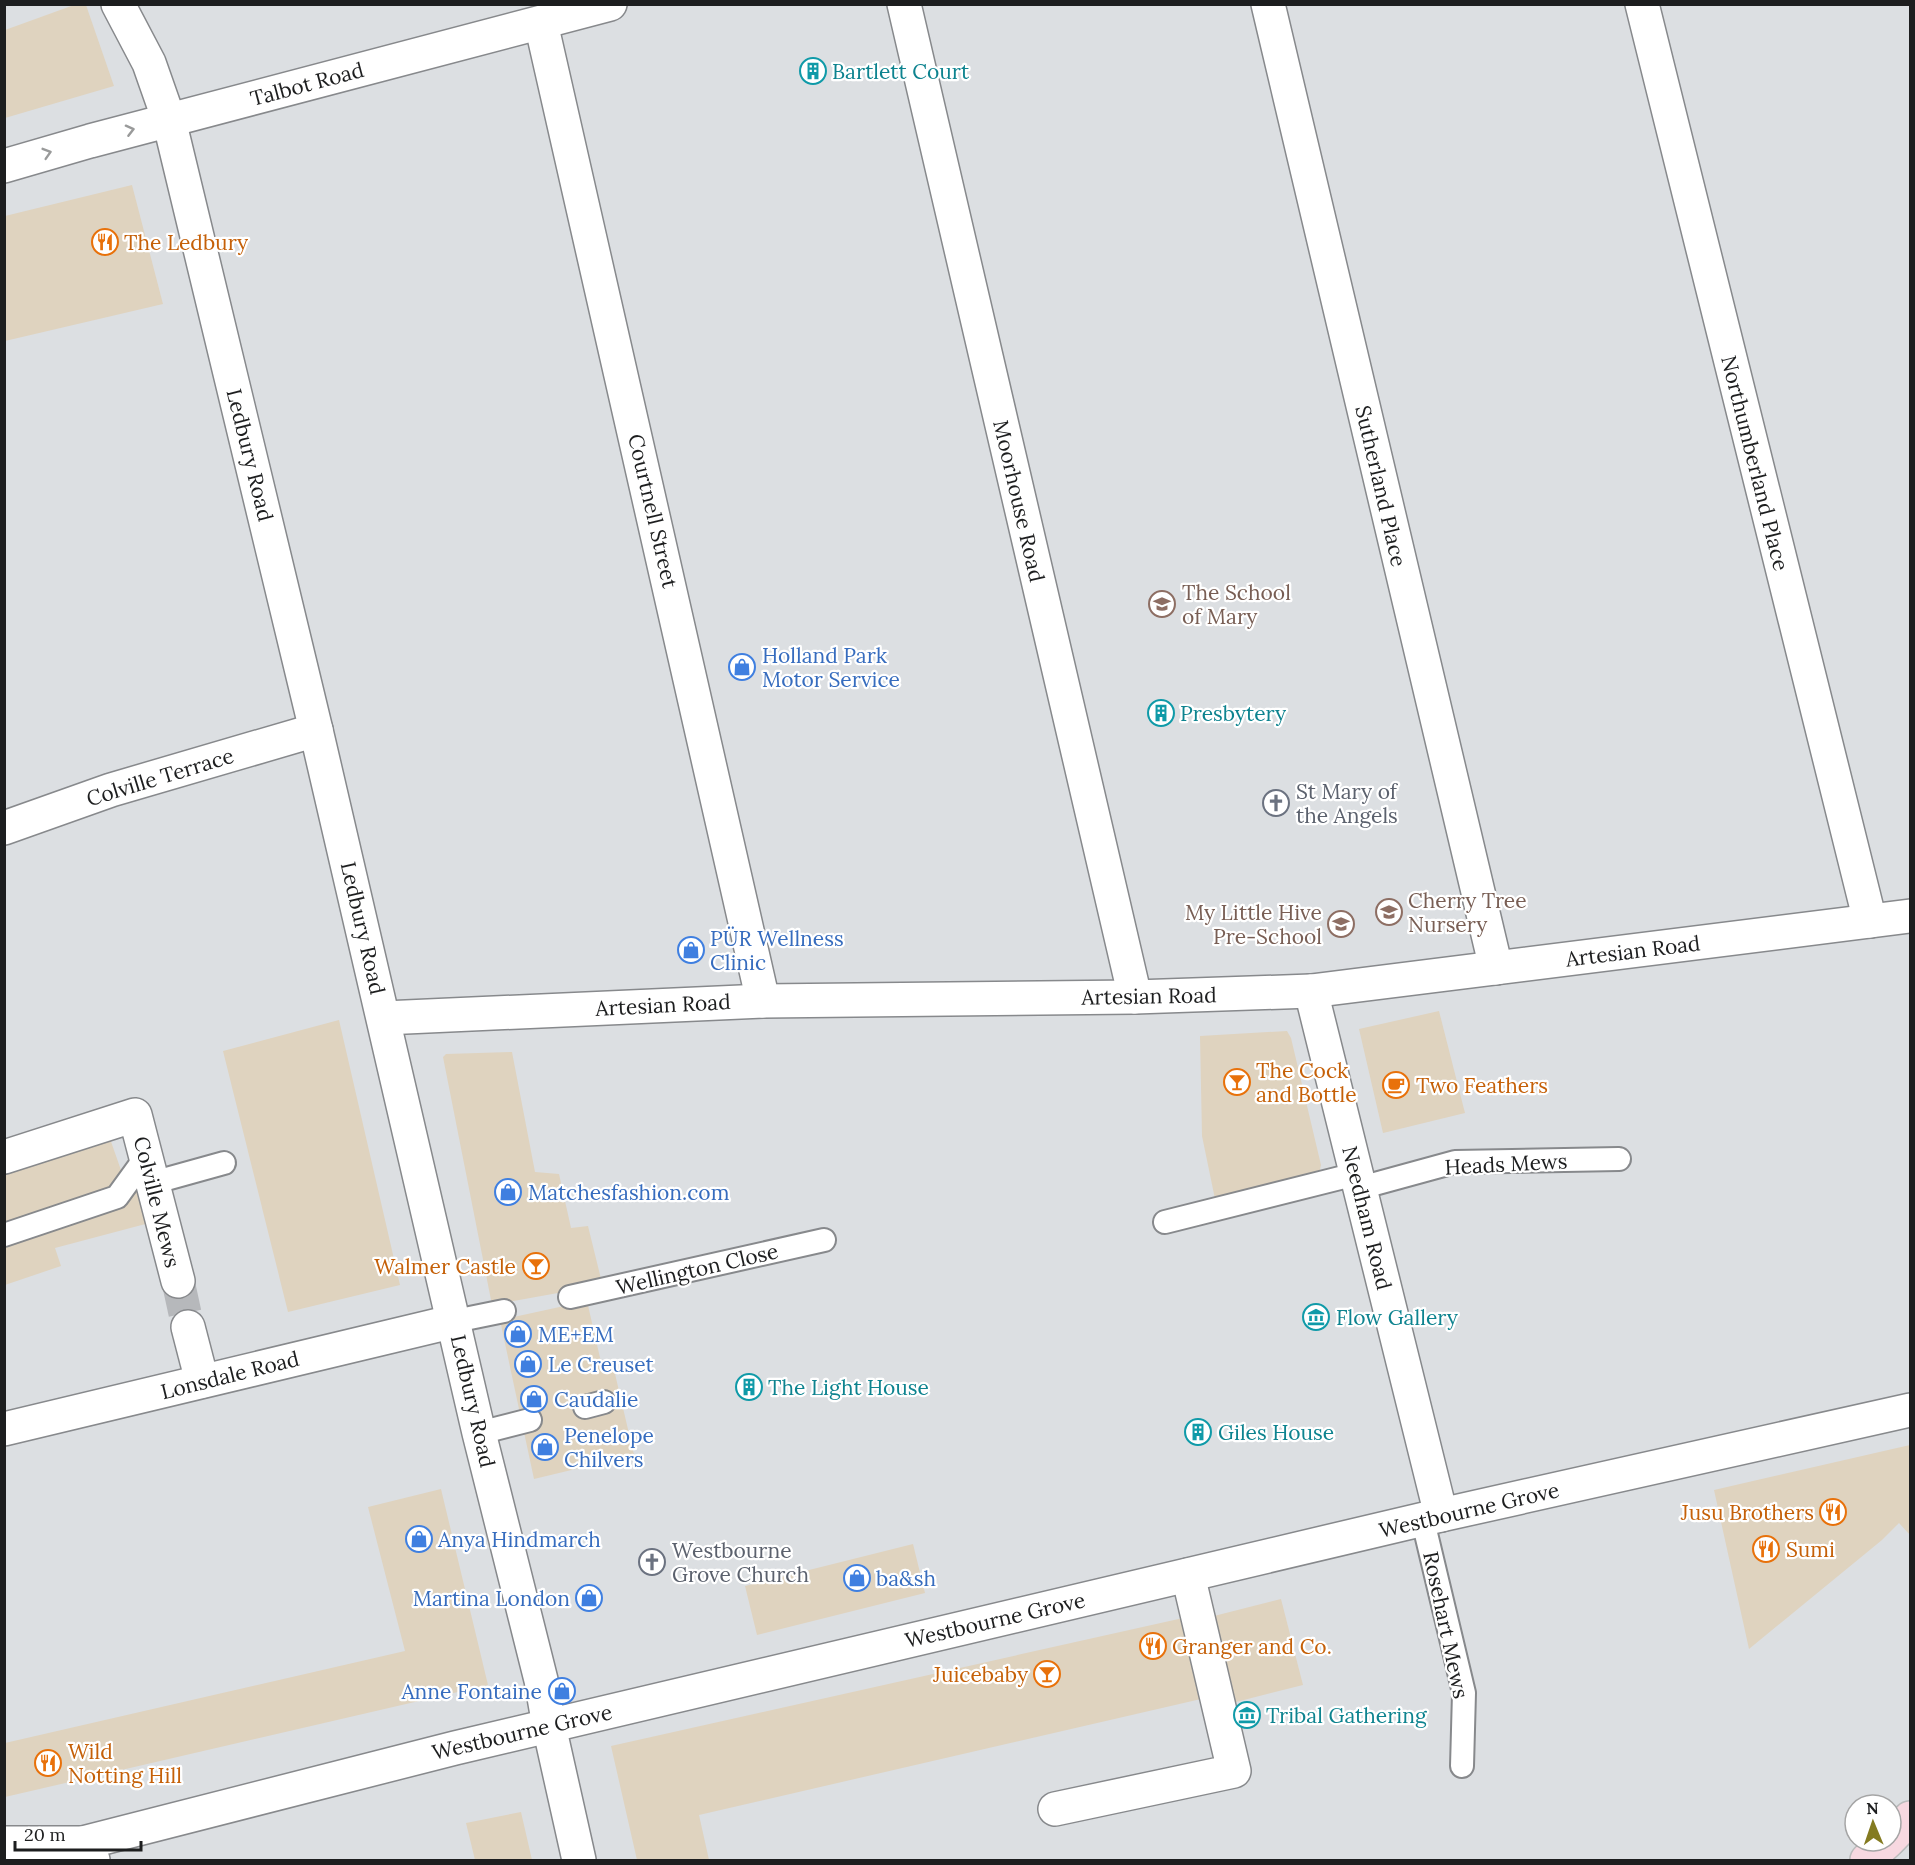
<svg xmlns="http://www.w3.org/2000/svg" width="1915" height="1865" viewBox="0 0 1915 1865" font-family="Lora,serif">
  <rect width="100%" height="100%" fill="#dcdfe2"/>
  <!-- commercial -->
  <g fill="#dfd3bf">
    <polygon points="74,5 86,5 114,86 5,118 5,30"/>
    <polygon points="132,185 163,304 5,341 5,216"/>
    <polygon points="1439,1011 1465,1113 1383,1133 1359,1029"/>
    <polygon points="339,1020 400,1285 288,1312 223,1051"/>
    <polygon points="1287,1031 1291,1038 1321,1165 1319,1174 1215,1199 1202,1136 1200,1036"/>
    <polygon points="512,1052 535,1172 559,1174 571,1228 588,1226 602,1283 569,1291 492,1305 443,1057 446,1054"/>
    <polygon points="108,1133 122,1173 151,1196 153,1222 55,1248 61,1266 5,1285 4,1166"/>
    <polygon points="587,1301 601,1362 612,1361 634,1455 534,1479 500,1320"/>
    <polygon points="1910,1445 1910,1535 1899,1523 1882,1540 1749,1649 1714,1490"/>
    <polygon points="441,1489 488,1685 5,1797 5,1743 405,1651 368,1507"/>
    <polygon points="913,1544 925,1593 757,1635 745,1586"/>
    <polygon points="1281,1599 1303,1685 1236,1702 1214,1616"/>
    <polygon points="1183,1618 1201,1699 699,1815 709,1860 637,1860 611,1746"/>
    <polygon points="521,1812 532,1860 475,1860 466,1823"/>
  </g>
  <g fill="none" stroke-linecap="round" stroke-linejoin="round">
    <!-- minor-tunnel -->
    <polyline stroke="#b6b8bb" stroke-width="33" stroke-dasharray="33 16" stroke-linecap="butt" points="178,1281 188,1327"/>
    <defs>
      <g id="service">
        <polyline points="152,1183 224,1163"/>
        <polyline points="1360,1188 1455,1162 1619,1159"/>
        <polyline points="1165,1222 1356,1174"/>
        <polyline points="4,1235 117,1197 146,1157"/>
        <polyline points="570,1297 824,1240"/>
        <polyline points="455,1321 504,1311"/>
        <polyline points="585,1407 604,1402"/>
        <polyline points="479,1433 530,1420"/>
        <polyline points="1423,1521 1464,1693 1462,1766"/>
      </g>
      <g id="minor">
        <polyline points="118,4 149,63 169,120 316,730 479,1433 541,1680 549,1726 579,1860"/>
        <polyline points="904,4 1135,997"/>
        <polyline points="1268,4 1496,968"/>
        <polyline points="1642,4 1870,921"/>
        <polyline points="541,23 763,1001"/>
        <polyline points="4,166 90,141 610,4"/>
        <polyline points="4,828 111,790 316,730"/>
        <polyline points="1311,991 1441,1515"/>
        <polyline points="384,1018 763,1001 1135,997 1311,991 1910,916"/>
        <polyline points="4,1157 135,1115 178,1281"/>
        <polyline points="188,1327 202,1381"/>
        <polyline points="4,1429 455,1321"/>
        <polyline points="1055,1809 1234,1771 1188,1575"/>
        <polyline points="4,1843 83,1843 93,1860"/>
      </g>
      <polyline id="tertiary" points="49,1860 83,1843 455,1748 1441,1515 1910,1410"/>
      <g id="primary">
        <polyline points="1891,1838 1910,1818"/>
        <polyline points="1867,1860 1888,1841"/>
      </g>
    </defs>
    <!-- service casing -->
    <use href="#service" stroke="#87898c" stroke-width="26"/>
    <!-- minor casing -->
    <use href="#minor" stroke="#87898c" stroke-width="36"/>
    <!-- tertiary casing -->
    <use href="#tertiary" stroke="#87898c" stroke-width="36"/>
    <!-- primary casing -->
    <use href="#primary" stroke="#bbbcbc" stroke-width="36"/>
    <!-- service -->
    <use href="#service" stroke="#fff" stroke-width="22"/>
    <!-- minor -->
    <use href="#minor" stroke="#fff" stroke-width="33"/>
    <!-- tertiary -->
    <use href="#tertiary" stroke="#fff" stroke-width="33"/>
    <!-- primary -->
    <use href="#primary" stroke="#f7d8e0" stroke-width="33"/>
  </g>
  <!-- one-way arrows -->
  <defs><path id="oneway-chevron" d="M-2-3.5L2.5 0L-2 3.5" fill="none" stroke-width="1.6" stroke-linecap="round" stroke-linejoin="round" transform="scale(1.5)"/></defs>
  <g stroke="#999a9a">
    <use href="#oneway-chevron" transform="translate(130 130) rotate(-14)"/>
    <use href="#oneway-chevron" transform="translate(47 153) rotate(-17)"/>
  </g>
  <!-- icons -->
  <defs>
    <symbol id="building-ring" viewBox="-11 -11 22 22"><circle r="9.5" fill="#fff" stroke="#0f9aa8" stroke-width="1.5"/><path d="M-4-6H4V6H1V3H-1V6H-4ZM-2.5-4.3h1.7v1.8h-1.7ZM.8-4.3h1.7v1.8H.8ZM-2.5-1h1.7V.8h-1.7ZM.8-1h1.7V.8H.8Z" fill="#0f9aa8"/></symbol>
    <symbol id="restaurant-ring" viewBox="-11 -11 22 22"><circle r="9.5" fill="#fff" stroke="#e8710a" stroke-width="1.5"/><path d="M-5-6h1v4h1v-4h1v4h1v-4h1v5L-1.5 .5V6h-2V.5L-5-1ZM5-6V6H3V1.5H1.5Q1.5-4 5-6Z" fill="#e8710a"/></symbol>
    <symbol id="school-ring" viewBox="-11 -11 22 22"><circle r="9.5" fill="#fff" stroke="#8d6e63" stroke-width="1.5"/><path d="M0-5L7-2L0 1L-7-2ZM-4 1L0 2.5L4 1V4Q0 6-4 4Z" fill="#8d6e63"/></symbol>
    <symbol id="shop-ring" viewBox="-11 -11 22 22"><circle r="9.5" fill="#fff" stroke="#3f7fe0" stroke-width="1.5"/><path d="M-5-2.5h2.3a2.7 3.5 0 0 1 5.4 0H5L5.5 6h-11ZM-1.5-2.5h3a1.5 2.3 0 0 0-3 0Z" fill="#3f7fe0"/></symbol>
    <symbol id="church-ring" viewBox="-11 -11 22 22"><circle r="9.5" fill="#fff" stroke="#6b7280" stroke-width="1.5"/><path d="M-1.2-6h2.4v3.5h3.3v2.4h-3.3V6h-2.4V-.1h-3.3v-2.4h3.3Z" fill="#6b7280"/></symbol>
    <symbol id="bar-ring" viewBox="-11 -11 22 22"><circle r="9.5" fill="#fff" stroke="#e8710a" stroke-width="1.5"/><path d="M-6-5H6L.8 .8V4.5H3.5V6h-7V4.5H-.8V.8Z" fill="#e8710a"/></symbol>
    <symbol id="cafe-ring" viewBox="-11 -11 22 22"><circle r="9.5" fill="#fff" stroke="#e8710a" stroke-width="1.5"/><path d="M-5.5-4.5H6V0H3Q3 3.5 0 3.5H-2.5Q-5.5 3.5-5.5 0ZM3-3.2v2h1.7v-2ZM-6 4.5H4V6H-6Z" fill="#e8710a"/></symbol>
    <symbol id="museum-ring" viewBox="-11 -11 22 22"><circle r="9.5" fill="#fff" stroke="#0f9aa8" stroke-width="1.5"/><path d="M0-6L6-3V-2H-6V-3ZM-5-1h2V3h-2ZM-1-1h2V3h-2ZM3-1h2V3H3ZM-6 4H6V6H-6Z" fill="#0f9aa8"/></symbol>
  </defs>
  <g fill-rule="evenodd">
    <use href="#building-ring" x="798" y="56" width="30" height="30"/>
    <use href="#restaurant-ring" x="90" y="227" width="30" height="30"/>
    <use href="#school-ring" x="1147" y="589" width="30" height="30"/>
    <use href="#shop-ring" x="727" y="652" width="30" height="30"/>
    <use href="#building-ring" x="1146" y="698" width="30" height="30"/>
    <use href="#church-ring" x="1261" y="788" width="30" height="30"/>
    <use href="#school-ring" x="1374" y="897" width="30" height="30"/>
    <use href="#school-ring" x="1326" y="909" width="30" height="30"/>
    <use href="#shop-ring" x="676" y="935" width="30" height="30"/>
    <use href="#bar-ring" x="1222" y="1067" width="30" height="30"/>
    <use href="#cafe-ring" x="1381" y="1070" width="30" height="30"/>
    <use href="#shop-ring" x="493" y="1177" width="30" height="30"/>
    <use href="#bar-ring" x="521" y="1251" width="30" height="30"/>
    <use href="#museum-ring" x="1301" y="1302" width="30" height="30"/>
    <use href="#shop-ring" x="503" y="1319" width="30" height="30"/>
    <use href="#shop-ring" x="513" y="1349" width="30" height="30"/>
    <use href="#building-ring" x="734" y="1372" width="30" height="30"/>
    <use href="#shop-ring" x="519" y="1384" width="30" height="30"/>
    <use href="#building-ring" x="1183" y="1417" width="30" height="30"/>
    <use href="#shop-ring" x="530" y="1432" width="30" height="30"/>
    <use href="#restaurant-ring" x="1818" y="1497" width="30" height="30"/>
    <use href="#shop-ring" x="404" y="1524" width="30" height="30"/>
    <use href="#restaurant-ring" x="1751" y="1534" width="30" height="30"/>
    <use href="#church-ring" x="637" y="1547" width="30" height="30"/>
    <use href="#shop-ring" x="842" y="1563" width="30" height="30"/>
    <use href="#shop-ring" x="574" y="1583" width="30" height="30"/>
    <use href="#restaurant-ring" x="1138" y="1631" width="30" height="30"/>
    <use href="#bar-ring" x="1032" y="1659" width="30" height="30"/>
    <use href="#shop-ring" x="547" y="1676" width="30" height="30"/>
    <use href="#museum-ring" x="1232" y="1700" width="30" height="30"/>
    <use href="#restaurant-ring" x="33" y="1748" width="30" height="30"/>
  </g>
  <g text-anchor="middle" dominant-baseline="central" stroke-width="4.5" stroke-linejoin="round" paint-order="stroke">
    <!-- culture labels -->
    <g font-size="21" fill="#0d838f" stroke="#fff" text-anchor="start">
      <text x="832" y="71">Bartlett Court</text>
      <text x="1180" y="713">Presbytery</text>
      <text x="1336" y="1317">Flow Gallery</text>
      <text x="768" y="1387">The Light House</text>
      <text x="1218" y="1432">Giles House</text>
      <text x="1266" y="1715">Tribal Gathering</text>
    </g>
    <!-- street labels -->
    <g font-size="21" fill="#1d1e1f" stroke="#fff">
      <text transform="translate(307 84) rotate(-15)">Talbot Road</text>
      <text transform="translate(250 455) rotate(76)">Ledbury Road</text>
      <text transform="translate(1755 463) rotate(76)">Northumberland Place</text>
      <text transform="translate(1381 486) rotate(77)">Sutherland Place</text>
      <text transform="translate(1019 501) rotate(77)">Moorhouse Road</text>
      <text transform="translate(653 511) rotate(77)">Courtnell Street</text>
      <text transform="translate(160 777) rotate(-17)">Colville Terrace</text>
      <text transform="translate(363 928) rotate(77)">Ledbury Road</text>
      <text transform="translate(1633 951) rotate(-7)">Artesian Road</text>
      <text transform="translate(1149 996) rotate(-1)">Artesian Road</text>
      <text transform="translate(663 1005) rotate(-3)">Artesian Road</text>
      <text transform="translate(1506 1164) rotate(-3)">Heads Mews</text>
      <text transform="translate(157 1202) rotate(76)">Colville Mews</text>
      <text transform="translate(1367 1218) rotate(76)">Needham Road</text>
      <text transform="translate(697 1269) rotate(-13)">Wellington Close</text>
      <text transform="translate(230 1375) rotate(-14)">Lonsdale Road</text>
      <text transform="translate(473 1401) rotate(77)">Ledbury Road</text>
      <text transform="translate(1469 1510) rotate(-13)">Westbourne Grove</text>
      <text transform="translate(995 1620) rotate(-13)">Westbourne Grove</text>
      <text transform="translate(1446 1625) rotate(78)">Rosehart Mews</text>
      <text transform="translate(522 1732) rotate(-13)">Westbourne Grove</text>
    </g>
    <!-- food labels -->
    <g font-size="21" fill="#c56008" stroke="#fff" text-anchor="start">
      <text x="124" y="242">The Ledbury</text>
      <text x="1256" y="1070">The Cock<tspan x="1256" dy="24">and Bottle</tspan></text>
      <text x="1416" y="1085">Two Feathers</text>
      <text x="516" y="1266" text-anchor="end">Walmer Castle</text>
      <text x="1814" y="1512" text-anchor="end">Jusu Brothers</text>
      <text x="1786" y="1549">Sumi</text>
      <text x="1172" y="1646">Granger and Co.</text>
      <text x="1028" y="1674" text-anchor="end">Juicebaby</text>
      <text x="68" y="1751">Wild<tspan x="68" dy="24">Notting Hill</tspan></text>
    </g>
    <!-- education labels -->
    <g font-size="21" fill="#785e54" stroke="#fff" text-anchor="start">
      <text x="1182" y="592">The School<tspan x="1182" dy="24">of Mary</tspan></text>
      <text x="1408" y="900">Cherry Tree<tspan x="1408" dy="24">Nursery</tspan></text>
      <text x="1322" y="912" text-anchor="end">My Little Hive<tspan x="1322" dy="24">Pre-School</tspan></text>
    </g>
    <!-- shop labels -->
    <g font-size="21" fill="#366cbe" stroke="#fff" text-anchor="start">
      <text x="762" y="655">Holland Park<tspan x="762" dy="24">Motor Service</tspan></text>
      <text x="710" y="938">PÜR Wellness<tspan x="710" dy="24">Clinic</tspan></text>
      <text x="528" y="1192">Matchesfashion.com</text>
      <text x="538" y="1334">ME+EM</text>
      <text x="548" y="1364">Le Creuset</text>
      <text x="554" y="1399">Caudalie</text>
      <text x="564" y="1435">Penelope<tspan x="564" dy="24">Chilvers</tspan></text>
      <text x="438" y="1539">Anya Hindmarch</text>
      <text x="876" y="1578">ba&amp;sh</text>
      <text x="570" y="1598" text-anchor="end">Martina London</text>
      <text x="542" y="1691" text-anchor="end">Anne Fontaine</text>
    </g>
    <!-- worship labels -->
    <g font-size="21" fill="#5b616d" stroke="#fff" text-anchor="start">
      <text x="1296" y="791">St Mary of<tspan x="1296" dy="24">the Angels</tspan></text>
      <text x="672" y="1550">Westbourne<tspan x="672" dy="24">Grove Church</tspan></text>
    </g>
  </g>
  <!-- border -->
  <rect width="1915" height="1865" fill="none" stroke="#1d1e1f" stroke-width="12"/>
  <!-- north arrow -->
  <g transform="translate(1873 1823) rotate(358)"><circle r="28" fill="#ffffff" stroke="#a5a5a5" stroke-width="1.5"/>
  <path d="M0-4.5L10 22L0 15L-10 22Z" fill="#847b21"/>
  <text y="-9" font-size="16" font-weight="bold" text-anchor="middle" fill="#1d1e1f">N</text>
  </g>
  <!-- scale -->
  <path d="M15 1841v9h126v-9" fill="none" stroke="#1d1e1f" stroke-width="3"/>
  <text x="24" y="1841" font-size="18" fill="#1d1e1f" stroke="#ffffff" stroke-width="4.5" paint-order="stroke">20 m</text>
</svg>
